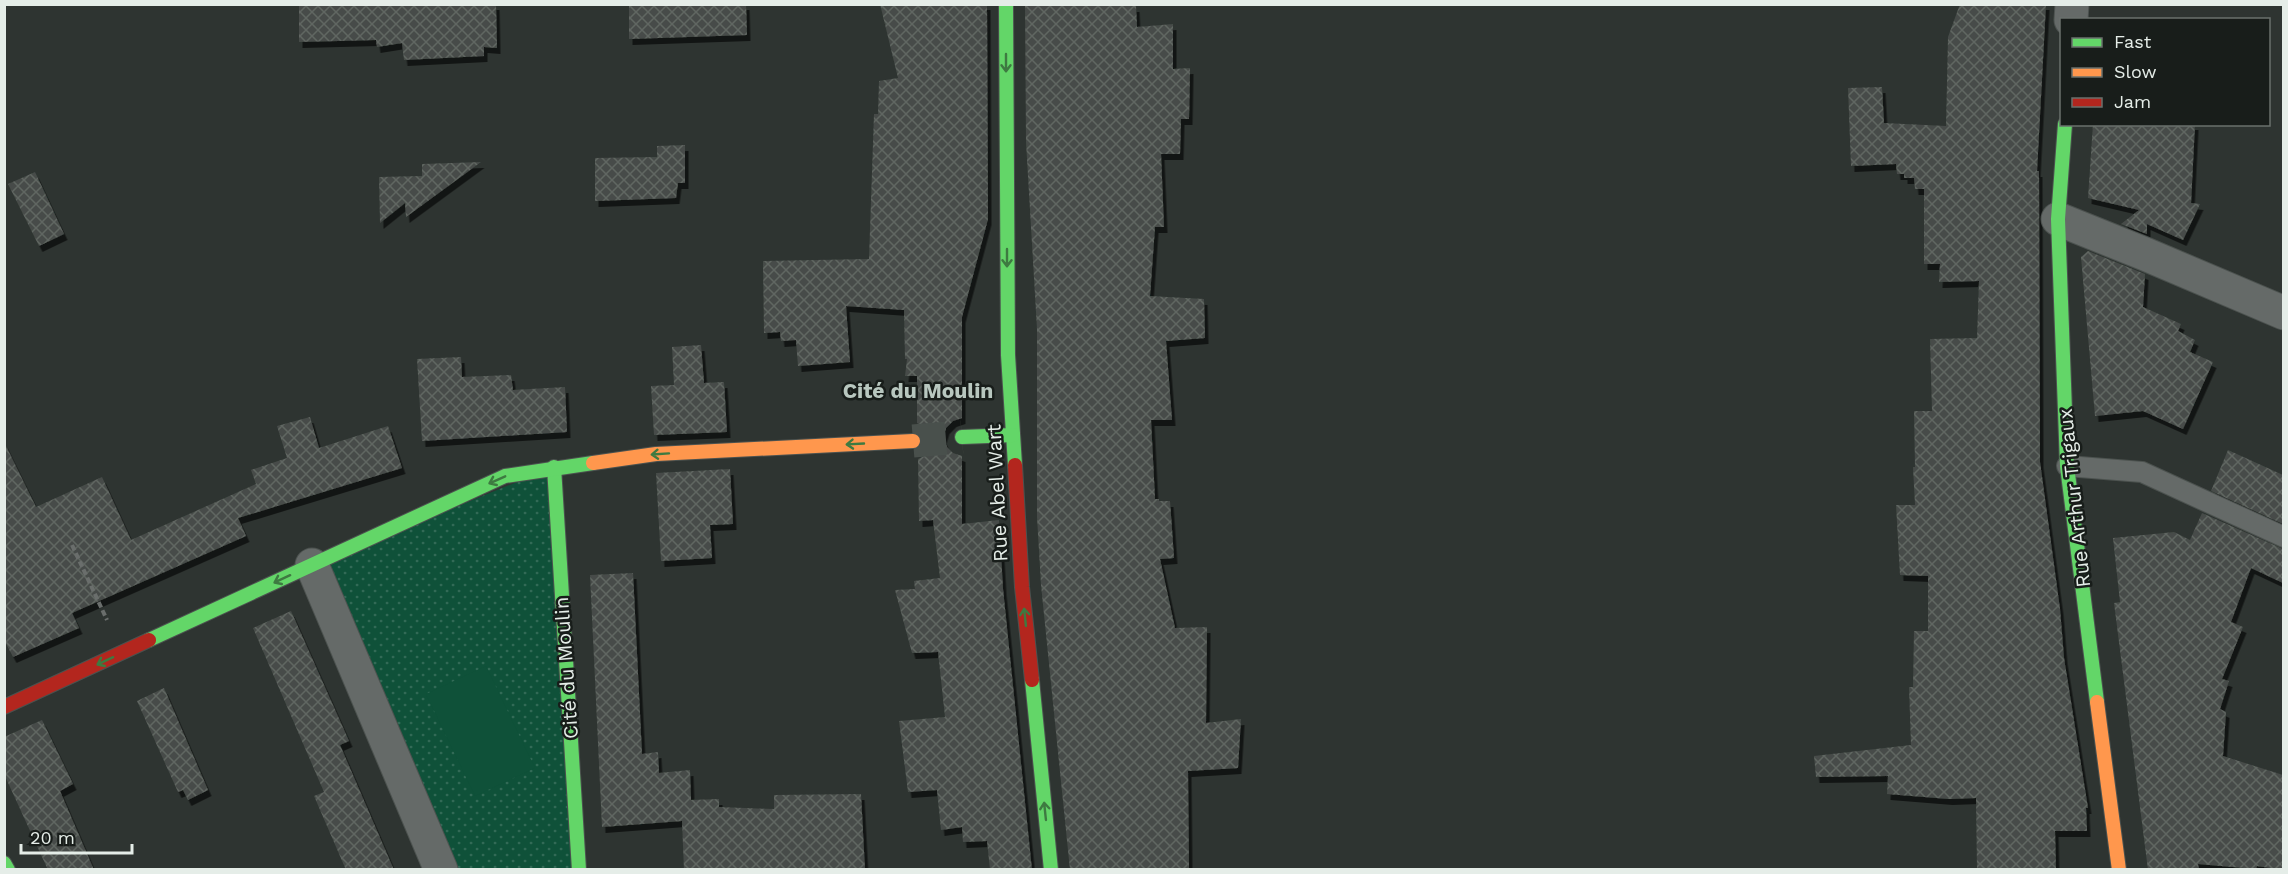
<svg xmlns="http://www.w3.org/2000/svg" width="2288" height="874" viewBox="0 0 2288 874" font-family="'Work Sans',sans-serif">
  <defs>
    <pattern id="park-dots" width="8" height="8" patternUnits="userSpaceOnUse" patternTransform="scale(1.5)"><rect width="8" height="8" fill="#0f5139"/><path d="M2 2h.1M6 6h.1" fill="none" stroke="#326a56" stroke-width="1.8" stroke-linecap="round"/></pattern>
    <pattern id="building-cross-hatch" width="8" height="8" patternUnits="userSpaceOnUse" patternTransform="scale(1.5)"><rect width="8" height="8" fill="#464c48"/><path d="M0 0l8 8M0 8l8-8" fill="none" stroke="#616662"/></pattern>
    <filter id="shadow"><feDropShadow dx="3.5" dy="6" stdDeviation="0" flood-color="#0009"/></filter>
  </defs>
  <rect width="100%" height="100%" fill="#2e3431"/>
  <!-- park -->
  <polygon fill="url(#park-dots)" points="554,467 579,869 441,869 312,565"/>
  <!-- pitch -->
  <polygon fill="#0f5139" points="486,666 535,768 475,796 426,694"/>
  <!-- building -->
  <g fill="url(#building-cross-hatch)" filter="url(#shadow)">
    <polygon points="299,4 496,4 497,48 484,47 484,56 404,60 402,43 377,47 376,40 299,42"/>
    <polygon points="629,4 746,4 747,35 629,39"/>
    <polygon points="880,4 987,4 988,219 962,317 962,418 953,421 946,428 943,438 947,447 953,453 962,456 962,524 999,520 1003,589 1032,870 990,870 987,841 963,842 962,827 941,830 937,790 908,792 899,721 945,717 938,652 912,653 895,590 915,589 914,581 940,578 933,520 919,521 918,459 924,456 929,450 932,439 928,430 917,423 917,376 905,376 907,359 905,359 904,310 846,306 850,362 798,366 796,340 781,341 780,332 764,333 763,261 869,259 874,114 878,114 879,81 898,78"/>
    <polygon points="1025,4 1136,6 1137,27 1173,24 1173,69 1190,68 1189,119 1181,119 1180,154 1161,154 1164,227 1155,227 1150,296 1204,299 1205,338 1166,341 1172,420 1151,420 1155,499 1159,499 1159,501 1170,501 1174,558 1160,559 1175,628 1207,627 1206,723 1241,719 1238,768 1188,771 1189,870 1070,870 1041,585 1037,517 1037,329 1026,142"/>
    <polygon points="1960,4 2046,4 2037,171 2039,171 2040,462 2060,609 2064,658 2088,808 2086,808 2087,831 2055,831 2056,870 1977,870 1976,798 1949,799 1887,794 1888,776 1816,777 1814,756 1911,745 1909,687 1913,687 1914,631 1928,631 1928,576 1900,575 1896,505 1915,505 1913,467 1915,467 1914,411 1932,411 1930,339 1977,338 1979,281 1939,282 1940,264 1924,264 1924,189 1915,189 1914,178 1904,178 1904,174 1897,174 1896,164 1851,166 1848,88 1882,87 1884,123 1946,126 1948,37"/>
    <polygon points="2093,124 2195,124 2191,203 2200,204 2183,240 2147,224 2147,234 2121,224 2139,210 2088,198"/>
    <polygon points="685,145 685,183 678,183 676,198 595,201 595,158 657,157 657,146"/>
    <polygon points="481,162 406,217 405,203 380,223 379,177 422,176 422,164"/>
    <polygon points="35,172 64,234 39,246 8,184"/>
    <polygon points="2088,251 2145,274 2143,307 2181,324 2178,331 2195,340 2190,352 2213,362 2183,429 2143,411 2095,416 2081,257"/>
    <polygon points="701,345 704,383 724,382 727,432 654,435 651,386 674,385 672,347"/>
    <polygon points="461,357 462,377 511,375 513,390 565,387 567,432 422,441 417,359"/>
    <polygon points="310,417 319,448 388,426 402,468 238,518 246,536 72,613 79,628 13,657 4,640 4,442 36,507 102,477 131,540 256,484 251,470 287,458 277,426"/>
    <polygon points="2228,450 2283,475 2283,524 2211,491"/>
    <polygon points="730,469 733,524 710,525 712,558 661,561 656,473"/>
    <polygon points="2202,513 2283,549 2283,583 2251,568 2231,622 2243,627 2222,679 2229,681 2220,709 2226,712 2223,756 2283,775 2283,870 2257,866 2256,869 2198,864 2199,870 2148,870 2114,603 2120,602 2113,538 2174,532 2190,540"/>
    <polygon points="633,573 642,754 658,752 659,773 690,770 691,800 719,799 719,807 774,809 774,795 861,794 865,870 684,870 682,821 602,827 590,575"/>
    <polygon points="291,611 349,741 340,745 394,870 346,870 314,796 324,792 253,628"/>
    <polygon points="164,688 208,790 188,800 183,790 178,792 137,701"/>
    <polygon points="42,720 73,784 60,791 94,870 48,870 4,774 4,737"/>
  </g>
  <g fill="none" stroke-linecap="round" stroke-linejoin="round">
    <!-- secondary-tunnel -->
    <polyline stroke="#49504c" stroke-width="33" stroke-dasharray="33 16" stroke-linecap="butt" points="913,441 962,437"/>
    <defs>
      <polyline id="lane" points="2067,466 2142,472 2284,537"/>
      <g id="street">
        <polyline points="2071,20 2072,4"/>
        <polyline points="2058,219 2145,254 2284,313"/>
        <polyline points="312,565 441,870"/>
      </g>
      <g id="fast">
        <polyline points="1006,4 1008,355 1015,465"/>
        <polyline points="2065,124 2058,219 2067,466 2097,702"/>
        <polyline points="962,437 1013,435"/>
        <polyline points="554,467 579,870"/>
        <polyline points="149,640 505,476 593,463"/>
        <polyline points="1032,680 1051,870"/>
        <polyline points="4,863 8,870"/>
      </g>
      <g id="slow">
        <polyline points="593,463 656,454 913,441"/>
        <polyline points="2097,702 2119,870"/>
      </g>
      <g id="jam">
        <polyline points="1015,465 1022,587 1032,680"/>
        <polyline points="4,707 149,640"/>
      </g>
    </defs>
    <!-- lane casing -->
    <use href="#lane" stroke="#4c524f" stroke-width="22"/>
    <!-- street casing -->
    <use href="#street" stroke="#4c524f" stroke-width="35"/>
    <!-- fast casing -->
    <use href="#fast" stroke="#4c524f" stroke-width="16"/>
    <!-- slow casing -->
    <use href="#slow" stroke="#4c524f" stroke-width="16"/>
    <!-- jam casing -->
    <use href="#jam" stroke="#4c524f" stroke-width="16"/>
    <!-- path -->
    <polyline stroke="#6a6e6c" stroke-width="4" stroke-dasharray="6 3" stroke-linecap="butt" points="72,545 107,620"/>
    <!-- lane -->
    <use href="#lane" stroke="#656a68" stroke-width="20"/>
    <!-- street -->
    <use href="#street" stroke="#656a68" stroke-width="33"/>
    <!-- fast -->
    <use href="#fast" stroke="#63d668" stroke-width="14"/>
    <!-- slow -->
    <use href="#slow" stroke="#ff974d" stroke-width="14"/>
    <!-- jam -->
    <use href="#jam" stroke="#b3261e" stroke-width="14"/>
  </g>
  <!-- one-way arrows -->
  <defs><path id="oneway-shaft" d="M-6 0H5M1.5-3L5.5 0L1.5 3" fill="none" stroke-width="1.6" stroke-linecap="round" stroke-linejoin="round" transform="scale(1.5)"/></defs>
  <g stroke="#3e7a41">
    <use href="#oneway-shaft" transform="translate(1006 63) rotate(90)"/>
    <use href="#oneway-shaft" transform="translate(1007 258) rotate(90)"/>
    <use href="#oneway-shaft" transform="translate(855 444) rotate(177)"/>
    <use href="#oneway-shaft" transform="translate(660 454) rotate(176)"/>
    <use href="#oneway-shaft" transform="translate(497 480) rotate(156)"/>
    <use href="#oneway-shaft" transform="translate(282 579) rotate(155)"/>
    <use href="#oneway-shaft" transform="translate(1025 617) rotate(-96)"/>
    <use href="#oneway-shaft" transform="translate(105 661) rotate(155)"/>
    <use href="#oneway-shaft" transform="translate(1045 811) rotate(-96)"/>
  </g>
  <g text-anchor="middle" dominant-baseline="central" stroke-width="5" stroke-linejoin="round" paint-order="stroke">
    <!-- street labels -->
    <g font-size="20" fill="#e5ede8" stroke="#181d1a">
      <text transform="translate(997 493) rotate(-93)">Rue Abel Wart</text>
      <text transform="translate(2074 498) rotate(-96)">Rue Arthur Trigaux</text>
      <text transform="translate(566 668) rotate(-94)">Cité du Moulin</text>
    </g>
    <!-- neighbourhood labels -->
    <g font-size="21" font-weight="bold" fill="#b8c7bf" stroke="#181d1a">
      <text x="918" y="390">Cité du Moulin</text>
    </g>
  </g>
  <!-- border -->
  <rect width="2288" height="874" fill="none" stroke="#e5ede8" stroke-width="12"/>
  <!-- legend -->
  <rect x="2060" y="18" width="210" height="108" fill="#181d1a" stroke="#6a706c" stroke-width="1.5"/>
  <rect x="2072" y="38" width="30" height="9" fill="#63d668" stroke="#6a706c" stroke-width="1.5"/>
  <text x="2114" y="48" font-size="18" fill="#e5ede8">Fast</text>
  <rect x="2072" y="68" width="30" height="9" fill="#ff974d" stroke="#6a706c" stroke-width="1.5"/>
  <text x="2114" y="78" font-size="18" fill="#e5ede8">Slow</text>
  <rect x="2072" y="98" width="30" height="9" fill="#b3261e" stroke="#6a706c" stroke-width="1.5"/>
  <text x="2114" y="108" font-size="18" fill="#e5ede8">Jam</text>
  <!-- scale -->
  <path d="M21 844v9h111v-9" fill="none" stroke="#e5ede8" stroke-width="3"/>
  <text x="30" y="844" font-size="18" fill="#e5ede8" stroke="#181d1a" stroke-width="4.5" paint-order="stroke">20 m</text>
</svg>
